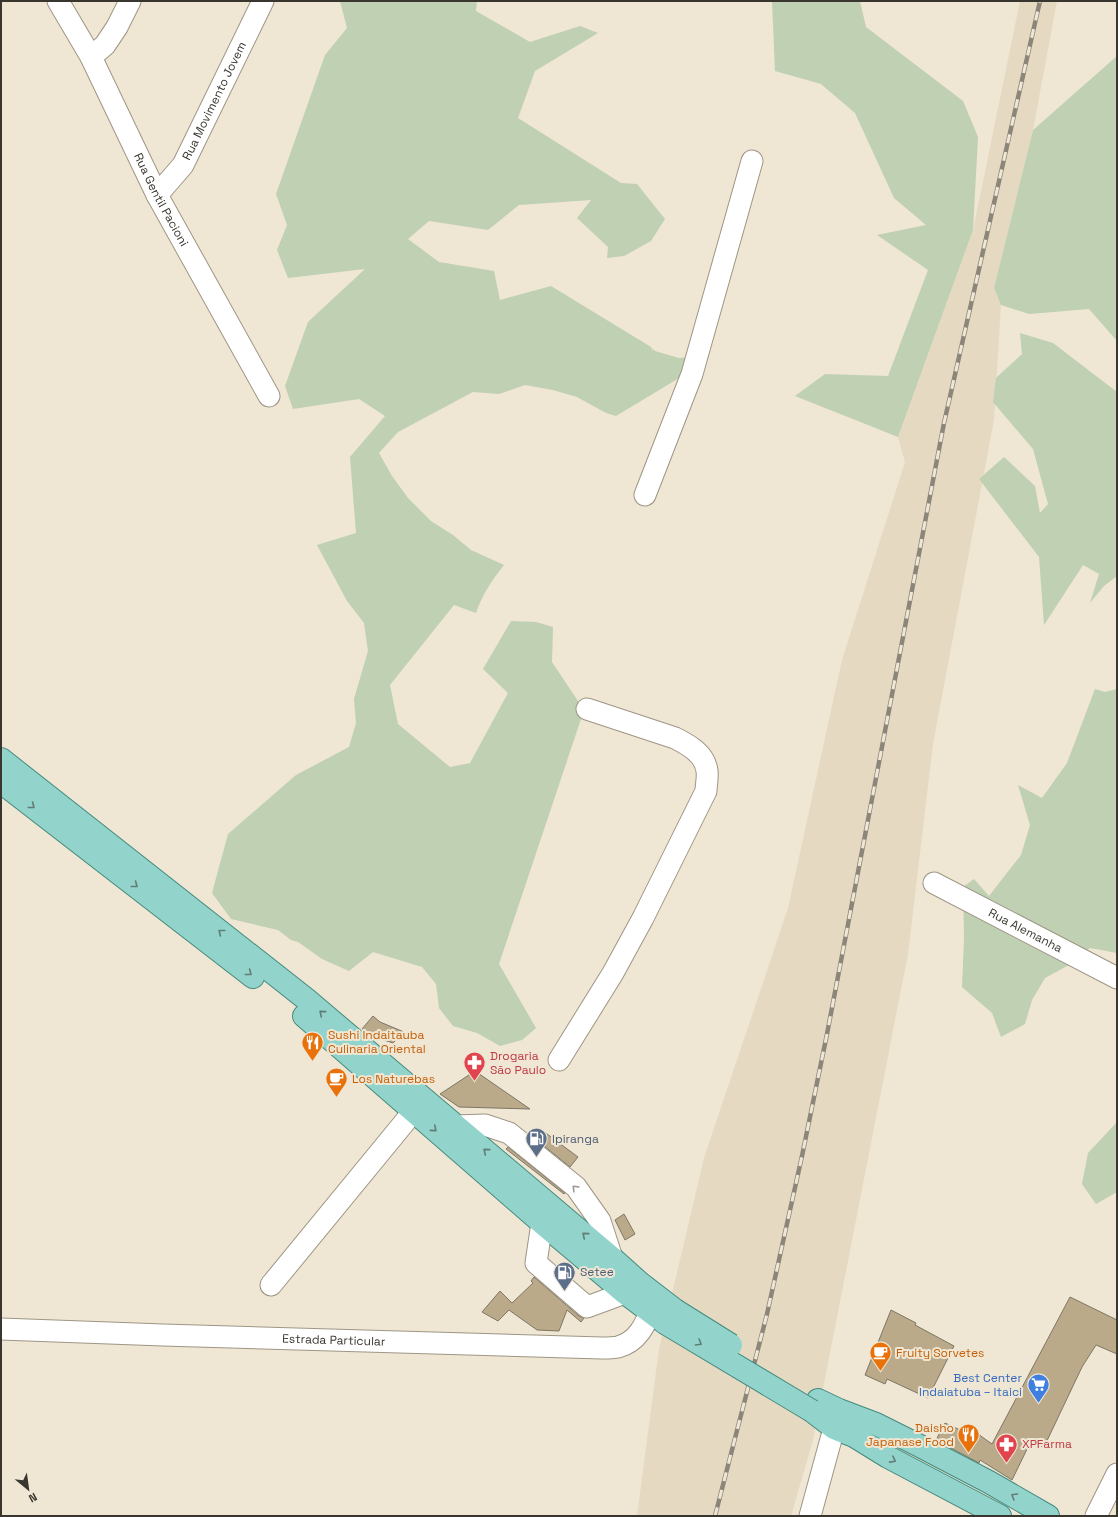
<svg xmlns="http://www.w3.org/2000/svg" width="1118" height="1517" viewBox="0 0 1118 1517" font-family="'Space Grotesk',sans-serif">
  <rect width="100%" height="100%" fill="#efe6d4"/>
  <!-- built -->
  <polygon fill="#e5dac1" points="1020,1 1057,1 1033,130 994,288 1001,305 994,420 933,744 908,954 813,1440 791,1516 637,1516 659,1349 704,1158 788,908 842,660 905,462 898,437 973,230"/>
  <!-- green -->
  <g fill="#bfd0b3">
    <path d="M340,1H477L476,11L530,42L580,26L598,33L535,71L518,118L621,183L637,184L665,219L651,241L624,256L607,258L608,247L577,218L591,200L519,205L488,230L429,221L408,239L439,262L494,271L500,300L551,286L651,347L653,351V349L655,351L679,358L701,356L699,366L616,416L606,413L577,397L553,390L525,385L499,394L473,392L398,432L379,453L392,476L408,498L431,521L453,535L471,550L504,565C492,580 482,595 476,613L454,605L390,685L398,724L450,767L470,763L508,693L483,669L511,621L536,622L553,627L552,662L584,710L499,964L536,1028L522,1040L500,1046L477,1033L453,1026L439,1008L436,984L422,967L373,952L349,971L322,959L298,942L291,940L278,930L231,919L212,893L228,834L296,775L349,747L356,723L354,699L368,651L364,623L347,601L317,545L356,533L350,457L385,416L359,399L293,409L285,386L308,322L365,269L288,278L277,250L287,225L276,194L325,55L347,28Z"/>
    <polygon points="772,1 860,1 866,27 963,101 978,137 973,230 898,437 795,396 825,374 888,376 928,270 877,235 926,225 894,198 855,113 821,84 775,71"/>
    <polygon points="1117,56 1117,341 1089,309 1029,314 1001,305 994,288 1033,130"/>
    <polygon points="1020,333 1053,343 1117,392 1117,576 1104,586 1090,603 1099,574 1083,565 1044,625 1039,557 979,479 1004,457 1035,486 1040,513 1048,504 1033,449 993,402 996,378 1022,354"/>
    <polygon points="1095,689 1105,692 1117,689 1117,953 1090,948 1069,965 1045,978 1032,1000 1025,1024 1001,1037 992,1013 962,987 964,938 963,887 974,879 989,896 1021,855 1030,825 1018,785 1042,798 1067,763"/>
    <polygon points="1117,1122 1117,1192 1096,1204 1082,1184 1088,1153"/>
  </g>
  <!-- building -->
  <g fill="#baaa8a" stroke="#7e7666">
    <polygon points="373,1016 380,1022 404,1032 393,1043 372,1036 362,1029"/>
    <polygon points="475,1071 530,1109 459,1107 440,1094"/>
    <polygon points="539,1128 578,1157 570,1167 533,1137"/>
    <polygon points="508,1147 565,1193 564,1194 506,1149"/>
    <polygon points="624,1214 635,1234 625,1240 615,1220"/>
    <polygon points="534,1277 579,1316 584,1318 581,1322 567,1310 559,1331 537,1330 509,1310 498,1321 482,1312 500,1291 512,1303 533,1283 531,1281"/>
    <polygon points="1070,1297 1117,1320 1117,1354 1096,1345 1082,1367 1044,1447 1030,1443 1012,1480 980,1460 979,1463 936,1440 945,1423 975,1437 978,1434 992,1444"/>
    <polygon points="891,1310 916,1323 915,1325 954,1346 928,1398 887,1379 885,1384 865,1375"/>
  </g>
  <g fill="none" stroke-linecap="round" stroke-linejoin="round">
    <defs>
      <g id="minor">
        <path id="s1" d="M58,1L91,57L157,195L269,396"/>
        <polyline points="91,57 105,45 117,27 130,1"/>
        <path id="s2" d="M157,195L183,165L263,1"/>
        <polyline points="645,495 692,374 752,161"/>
        <path id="s3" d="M934,883L1117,978"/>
        <path d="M559,1060L613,973L643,918L706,791C706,785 708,778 707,771C705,754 689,745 675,738L587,709"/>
        <polyline points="456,1126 485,1125 509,1133 576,1187 600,1221 612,1258"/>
        <polyline points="542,1223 536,1263 587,1307 625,1293"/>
        <polyline points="271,1285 413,1112"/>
        <path id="s4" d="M1,1329L163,1335L602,1348C607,1348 613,1348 618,1347C642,1341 648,1316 657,1297"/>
        <polyline points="810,1516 839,1410"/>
        <polyline points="1096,1516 1117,1474"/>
      </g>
      <g id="major">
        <polyline points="1,759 306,999 612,1258 640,1283 675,1310"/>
        <polyline points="1,782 253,977"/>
        <polyline points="304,1016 542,1223 625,1293 665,1323"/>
        <polyline points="818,1400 839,1410 876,1424 918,1445 989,1482 1048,1516"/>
        <polyline points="812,1411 834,1428 854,1436 888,1457 1000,1516"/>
      </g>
    </defs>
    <!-- minor casing -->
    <use href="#minor" stroke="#9e9685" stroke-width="23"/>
    <!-- major casing -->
    <use href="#major" stroke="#448a7e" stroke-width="24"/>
    <!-- minor -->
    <use href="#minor" stroke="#fff" stroke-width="21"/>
    <!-- major -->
    <use href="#major" stroke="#92d4cb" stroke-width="22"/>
    <defs>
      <polyline id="rail" points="715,1516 767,1314 802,1156 827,1034 944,423 1040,1"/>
    </defs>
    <!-- rail casing -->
    <use href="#rail" stroke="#8c867a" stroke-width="4.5"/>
    <!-- rail -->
    <use href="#rail" stroke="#efe6d4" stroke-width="3" stroke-dasharray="9" stroke-linecap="butt"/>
    <defs>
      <g id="major-bridge">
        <polyline points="675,1310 731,1345"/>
        <polyline points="665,1323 812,1411"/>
      </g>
    </defs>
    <!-- major-bridge casing -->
    <use href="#major-bridge" stroke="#448a7e" stroke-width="24" stroke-linecap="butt"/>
    <!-- major-bridge -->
    <use href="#major-bridge" stroke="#92d4cb" stroke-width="22"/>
  </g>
  <!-- one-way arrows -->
  <defs><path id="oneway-chevron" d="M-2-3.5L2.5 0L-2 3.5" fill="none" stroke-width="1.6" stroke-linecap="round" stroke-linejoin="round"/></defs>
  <g stroke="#617d75">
    <use href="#oneway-chevron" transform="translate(32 806) rotate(38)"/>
    <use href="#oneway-chevron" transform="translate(135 885) rotate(38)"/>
    <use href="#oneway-chevron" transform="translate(221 932) rotate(-142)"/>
    <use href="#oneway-chevron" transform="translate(249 973) rotate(38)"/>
    <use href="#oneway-chevron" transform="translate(322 1013) rotate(-140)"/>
    <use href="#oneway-chevron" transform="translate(434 1129) rotate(41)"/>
    <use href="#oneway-chevron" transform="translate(486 1151) rotate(-140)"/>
    <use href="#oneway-chevron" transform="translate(585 1235) rotate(-140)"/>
    <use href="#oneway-chevron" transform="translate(699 1343) rotate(31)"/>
    <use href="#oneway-chevron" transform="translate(893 1460) rotate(28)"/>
    <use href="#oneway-chevron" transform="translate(1014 1496) rotate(-150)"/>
  </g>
  <use stroke="#9c9a97" href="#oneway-chevron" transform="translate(575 1188) rotate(-134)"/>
  <!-- icons -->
  <defs>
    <symbol id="restaurant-pin" viewBox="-11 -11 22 30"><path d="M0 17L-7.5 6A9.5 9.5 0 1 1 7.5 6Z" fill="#e8710a" stroke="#efe6d4"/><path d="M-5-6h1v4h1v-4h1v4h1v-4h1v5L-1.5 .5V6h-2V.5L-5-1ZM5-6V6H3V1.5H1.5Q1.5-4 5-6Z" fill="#fff"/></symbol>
    <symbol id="pharmacy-pin" viewBox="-11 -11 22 30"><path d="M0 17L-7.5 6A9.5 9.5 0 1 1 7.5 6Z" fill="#e0444e" stroke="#efe6d4"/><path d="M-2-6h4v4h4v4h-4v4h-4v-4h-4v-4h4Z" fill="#fff"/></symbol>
    <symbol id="cafe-pin" viewBox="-11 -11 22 30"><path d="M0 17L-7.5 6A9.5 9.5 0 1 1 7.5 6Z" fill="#e8710a" stroke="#efe6d4"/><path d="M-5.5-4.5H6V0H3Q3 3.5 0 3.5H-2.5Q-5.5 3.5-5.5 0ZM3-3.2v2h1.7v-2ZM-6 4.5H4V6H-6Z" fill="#fff"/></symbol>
    <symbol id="fuel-pin" viewBox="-11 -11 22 30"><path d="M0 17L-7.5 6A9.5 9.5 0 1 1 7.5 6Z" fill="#5c6f8a" stroke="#efe6d4"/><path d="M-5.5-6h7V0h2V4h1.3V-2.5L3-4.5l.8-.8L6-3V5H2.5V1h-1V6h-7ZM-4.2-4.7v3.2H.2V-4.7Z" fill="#fff"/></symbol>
    <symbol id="supermarket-pin" viewBox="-11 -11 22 30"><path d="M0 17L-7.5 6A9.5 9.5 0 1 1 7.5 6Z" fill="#3f7fe0" stroke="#efe6d4"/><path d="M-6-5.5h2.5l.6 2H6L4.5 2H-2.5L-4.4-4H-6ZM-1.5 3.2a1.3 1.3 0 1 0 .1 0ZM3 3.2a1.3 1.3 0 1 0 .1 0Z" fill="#fff"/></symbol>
  </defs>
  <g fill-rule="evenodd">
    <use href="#restaurant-pin" x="300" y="1030" width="25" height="34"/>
    <use href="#pharmacy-pin" x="462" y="1050" width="25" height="34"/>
    <use href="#cafe-pin" x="324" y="1066" width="25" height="34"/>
    <use href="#fuel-pin" x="524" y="1126" width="25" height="34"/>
    <use href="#fuel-pin" x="552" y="1260" width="25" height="34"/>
    <use href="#cafe-pin" x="868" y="1340" width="25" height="34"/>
    <use href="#supermarket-pin" x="1026" y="1372" width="25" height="34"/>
    <use href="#restaurant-pin" x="956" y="1422" width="25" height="34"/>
    <use href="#pharmacy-pin" x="994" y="1432" width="25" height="34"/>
  </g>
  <g text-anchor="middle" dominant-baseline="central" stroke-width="4" stroke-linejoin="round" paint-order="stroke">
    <!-- street labels -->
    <g font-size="12" fill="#39362f" stroke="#efe6d4">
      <text stroke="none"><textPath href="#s2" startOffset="111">Rua Movimento Jovem</textPath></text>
      <text stroke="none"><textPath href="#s1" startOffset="224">Rua Gentil Pacioni</textPath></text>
      <text stroke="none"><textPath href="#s3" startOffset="103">Rua Alemanha</textPath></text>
      <text stroke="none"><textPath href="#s4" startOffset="333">Estrada Particular</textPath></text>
    </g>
    <!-- food labels -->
    <g font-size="12" fill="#c56008" stroke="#efe6d4" text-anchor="start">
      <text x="328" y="1035">Sushi Indaitauba<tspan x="328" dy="14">Culinaria Oriental</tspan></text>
      <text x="352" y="1079">Los Naturebas</text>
      <text x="896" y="1353">Fruity Sorvetes</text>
      <text x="954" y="1428" text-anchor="end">Daisho<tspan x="954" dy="14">Japanase Food</tspan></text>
    </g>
    <!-- health labels -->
    <g font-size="12" fill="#be3a42" stroke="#efe6d4" text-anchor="start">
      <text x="490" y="1056">Drogaria<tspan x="490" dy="14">São Paulo</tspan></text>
      <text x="1022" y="1444">XPFarma</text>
    </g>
    <!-- service labels -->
    <g font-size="12" fill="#4e5e75" stroke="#efe6d4" text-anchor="start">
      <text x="552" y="1139">Ipiranga</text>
      <text x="580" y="1272">Setee</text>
    </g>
    <!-- shop labels -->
    <g font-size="12" fill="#366cbe" stroke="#efe6d4" text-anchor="end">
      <text x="1022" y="1378">Best Center<tspan x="1022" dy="14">Indaiatuba – Itaici</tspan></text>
    </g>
  </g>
  <!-- border -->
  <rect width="1118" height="1517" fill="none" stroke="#39362f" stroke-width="4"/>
  <!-- north arrow -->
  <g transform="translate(28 1489) rotate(151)" stroke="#efe6d4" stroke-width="3" paint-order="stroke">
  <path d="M0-3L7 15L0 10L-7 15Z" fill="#39362f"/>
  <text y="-6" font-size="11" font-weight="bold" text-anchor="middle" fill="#39362f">N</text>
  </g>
</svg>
